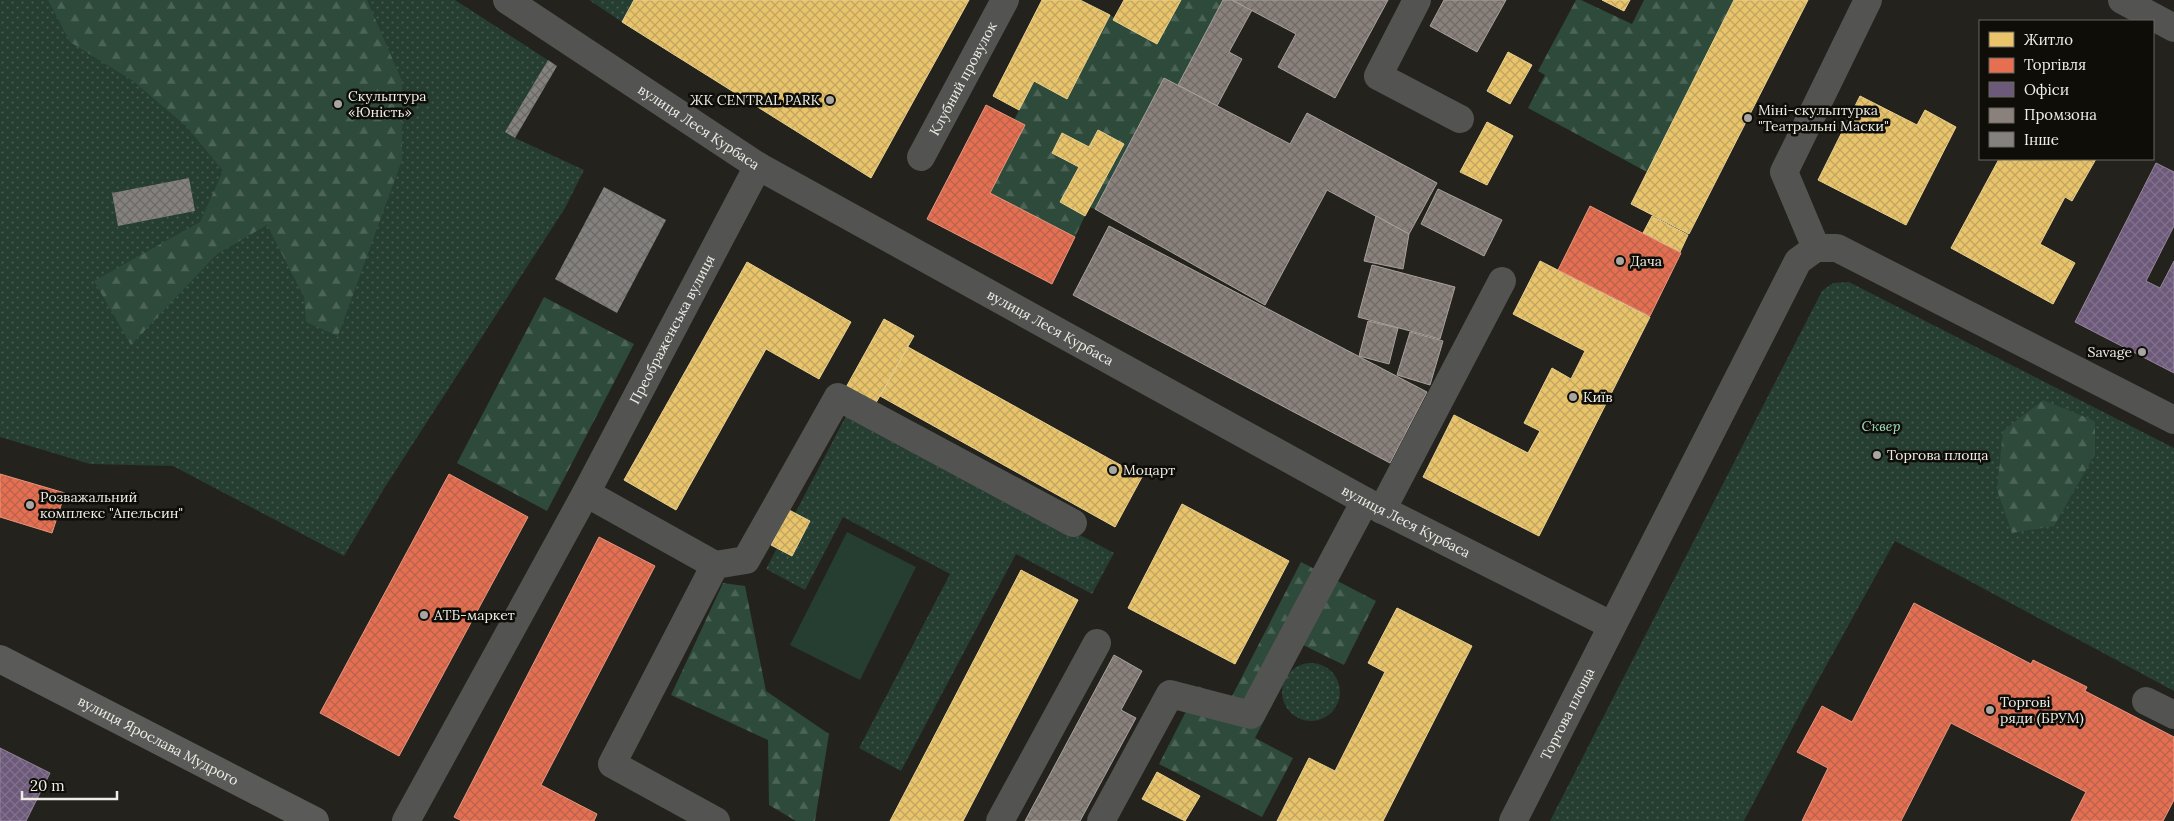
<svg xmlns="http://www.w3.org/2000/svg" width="2174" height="821" viewBox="0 0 2174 821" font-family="Lora,serif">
  <defs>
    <pattern id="green-dots" width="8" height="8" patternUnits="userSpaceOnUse" patternTransform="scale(1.25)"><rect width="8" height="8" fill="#263d31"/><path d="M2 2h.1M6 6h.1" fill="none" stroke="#46594f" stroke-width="1.8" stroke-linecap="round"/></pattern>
    <pattern id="forest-firs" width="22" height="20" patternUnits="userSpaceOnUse" patternTransform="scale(1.25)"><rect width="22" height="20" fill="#2d4a3a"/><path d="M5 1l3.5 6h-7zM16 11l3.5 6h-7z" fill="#4c6456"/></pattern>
    <pattern id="homes-cross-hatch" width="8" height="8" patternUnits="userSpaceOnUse" patternTransform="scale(1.25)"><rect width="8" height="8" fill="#e9c46a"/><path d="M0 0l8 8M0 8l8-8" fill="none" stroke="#c0a561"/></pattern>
    <pattern id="shops-cross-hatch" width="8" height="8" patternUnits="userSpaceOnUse" patternTransform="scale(1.25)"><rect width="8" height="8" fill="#e76f51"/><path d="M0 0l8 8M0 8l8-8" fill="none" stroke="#b7634d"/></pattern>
    <pattern id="offices-cross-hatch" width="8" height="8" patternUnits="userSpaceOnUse" patternTransform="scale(1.25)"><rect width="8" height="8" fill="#6d597a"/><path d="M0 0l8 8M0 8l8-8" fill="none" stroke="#82718d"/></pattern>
    <pattern id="industry-cross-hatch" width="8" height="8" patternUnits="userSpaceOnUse" patternTransform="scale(1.25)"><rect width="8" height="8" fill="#8a817c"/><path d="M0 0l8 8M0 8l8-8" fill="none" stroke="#6f6a66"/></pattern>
    <pattern id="building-cross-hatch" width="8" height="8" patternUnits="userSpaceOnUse" patternTransform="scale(1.25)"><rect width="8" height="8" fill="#84817f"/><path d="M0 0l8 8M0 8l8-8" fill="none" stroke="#6c6a68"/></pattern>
  </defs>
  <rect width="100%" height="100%" fill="#23221d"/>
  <!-- green -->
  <g fill="url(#green-dots)">
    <polygon points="0,0 455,0 557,66 515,138 584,170 565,208 385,487 344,556 173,466 90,464 0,437"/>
    <polygon points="589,0 634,0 622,22"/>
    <polygon points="1849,282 2174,448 2174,691 1895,541 1805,704 1744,821 1550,821 1822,291 1833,283"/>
    <polygon points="848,412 1114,553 1092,594 1016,554 901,771 859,748 950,574 843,517 805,590 766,569"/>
    <circle cx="1311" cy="692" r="29"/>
  </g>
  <!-- forest -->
  <g fill="url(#forest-firs)">
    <polygon points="48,0 367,0 402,81 402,160 338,336 306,322 304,297 267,225 217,254 131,345 94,281 200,222 223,171 187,127 133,81 70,42"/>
    <polygon points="1124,0 1223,0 1178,85 1164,78 1095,209 1089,207 1075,237 990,193 1014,120 1034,81 1068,98 1110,15 1115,18"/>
    <polygon points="1576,0 1581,0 1632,24 1644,0 1734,0 1647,172 1528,108 1545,75 1538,71"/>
    <polygon points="544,297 634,344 547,511 457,463"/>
    <polygon points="2043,400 2095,421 2095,454 2054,526 2012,533 1997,490 2003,431"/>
    <polygon points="1301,562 1376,601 1344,665 1303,645 1255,738 1293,758 1262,817 1159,764 1199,686 1229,702"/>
    <polygon points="723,583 745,586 766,691 829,734 815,821 796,821 769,805 768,740 671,695"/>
  </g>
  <!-- pitch -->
  <polygon fill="#263d31" points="847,532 916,567 860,680 790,645"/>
  <!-- homes -->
  <g fill="url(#homes-cross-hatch)" stroke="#ead08f">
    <polygon points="634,0 969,0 871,178 622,22"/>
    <polygon points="1042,0 1080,0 1110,15 1067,99 1034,81 1019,110 993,96"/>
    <polygon points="1124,0 1181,0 1157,44 1113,20"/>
    <polygon points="1602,0 1630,0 1624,11"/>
    <polygon points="1734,0 1808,0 1689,234 1631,204"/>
    <polygon points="1508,52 1532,65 1510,104 1487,91"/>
    <polygon points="1860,96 1917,125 1925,110 1956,127 1906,225 1818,180"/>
    <polygon points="1487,122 1513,136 1487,185 1460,172"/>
    <polygon points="1098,130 1124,144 1085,216 1060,202 1079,167 1052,153 1062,133 1089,147"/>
    <polygon points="1999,159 2096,159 2072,201 2065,197 2040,244 2075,263 2053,304 1951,248"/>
    <polygon points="1652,216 1688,235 1680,252 1643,233"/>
    <polygon points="1540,261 1650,317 1539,536 1423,477 1454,415 1528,453 1540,431 1524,423 1552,368 1571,379 1585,351 1513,314"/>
    <polygon points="747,262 851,322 819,379 766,349 676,510 624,480"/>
    <polygon points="884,319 914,336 873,408 844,391"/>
    <polygon points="908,347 1142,477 1115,527 880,396"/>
    <polygon points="1182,504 1289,561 1235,664 1128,608"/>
    <polygon points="789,510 810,521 792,556 771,545"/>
    <polygon points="1021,570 1078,600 963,821 890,821"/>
    <polygon points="1397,608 1472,646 1383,821 1277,821 1309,758 1335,771 1385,672 1368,663"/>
    <polygon points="1157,772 1200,796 1185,821 1142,799"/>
  </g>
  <!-- shops -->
  <g fill="url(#shops-cross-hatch)" stroke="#e9957e">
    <polygon points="986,105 1025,125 990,193 1075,237 1052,284 927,219"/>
    <polygon points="1590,206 1681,253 1650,316 1558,270"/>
    <polygon points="0,474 65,493 52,533 0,517"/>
    <polygon points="449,474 528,517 399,756 320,713"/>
    <polygon points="599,537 655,566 541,785 597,814 594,821 462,821 454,817"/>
    <polygon points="1914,603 2031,664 2033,660 2087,687 2085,691 2174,737 2174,800 2163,821 2071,821 2086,792 1951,723 1901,821 1802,821 1828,768 1797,752 1822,706 1852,722"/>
  </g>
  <!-- offices -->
  <g fill="url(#offices-cross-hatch)" stroke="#94859a">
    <polygon points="2156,163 2174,172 2174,226 2146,281 2160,288 2174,261 2174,373 2075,322"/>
    <polygon points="0,748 50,773 26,821 0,821"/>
  </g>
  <!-- industry -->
  <g fill="url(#industry-cross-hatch)" stroke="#a8a19c">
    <polygon points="1223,0 1232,0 1252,10 1229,52 1242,59 1217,106 1178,85"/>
    <polygon points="1232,0 1388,0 1335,98 1278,67 1296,34"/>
    <polygon points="1444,0 1506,0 1477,52 1430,26"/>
    <polygon points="1164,78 1290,144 1307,113 1437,183 1409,234 1327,190 1265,305 1095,209"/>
    <polygon points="1438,189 1502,220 1484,256 1421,224"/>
    <polygon points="1376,216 1409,234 1403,269 1364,261"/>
    <polygon points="1109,226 1427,392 1390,463 1073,295"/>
    <polygon points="1372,265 1455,287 1440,339 1358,317"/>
    <polygon points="1368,321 1398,328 1389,364 1359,356"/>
    <polygon points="1410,332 1443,341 1430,385 1397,375"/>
    <polygon points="1114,655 1142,671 1121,710 1136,718 1080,821 1025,821"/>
  </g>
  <!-- building -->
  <g fill="url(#building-cross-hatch)">
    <polygon points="548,60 557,66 515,138 505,132"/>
    <polygon points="189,178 195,211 118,226 112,193"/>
    <polygon points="604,187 666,220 617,313 555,279"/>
  </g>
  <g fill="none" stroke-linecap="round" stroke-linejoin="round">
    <!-- minor -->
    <g stroke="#535351" stroke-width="28">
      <path id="s1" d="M507,0L758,166L1365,501L1611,625"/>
      <polyline points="1417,0 1378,76 1460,119"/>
      <polyline points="2122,0 2174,28"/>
      <path id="s2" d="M921,157L1005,0"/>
      <polyline points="1816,248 1784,172 1868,0"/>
      <polyline points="586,493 715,565"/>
      <polyline points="1382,510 1502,281"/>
      <polyline points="2146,701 2174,715"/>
      <path id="s3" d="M406,821L586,493L758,166"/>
      <polyline points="716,821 612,764 715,565 746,560 838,397 1073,523"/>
      <polyline points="1000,821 1097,643"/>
      <polyline points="1101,821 1170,694 1251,715 1365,501"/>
      <path id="s4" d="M1513,821L1798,261L1816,248H1837L2174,420"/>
    </g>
    <!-- major -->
    <path stroke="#5a5b58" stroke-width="28" id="s5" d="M0,659L315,821"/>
  </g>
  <!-- markers -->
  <g fill="#a7a6a0" stroke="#0e0d08" stroke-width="2">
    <circle cx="830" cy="100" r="5"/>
    <circle cx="338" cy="104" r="5"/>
    <circle cx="1748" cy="118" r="5"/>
    <circle cx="1620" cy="261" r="5"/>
    <circle cx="2142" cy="352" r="5"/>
    <circle cx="1573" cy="397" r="5"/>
    <circle cx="1877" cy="455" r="5"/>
    <circle cx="1113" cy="470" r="5"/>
    <circle cx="30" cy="505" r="5"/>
    <circle cx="424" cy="615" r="5"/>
    <circle cx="1990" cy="710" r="5"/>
  </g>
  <g text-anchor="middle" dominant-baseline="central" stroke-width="5" stroke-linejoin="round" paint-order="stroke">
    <!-- street labels -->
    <g font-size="14" fill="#eeede6" stroke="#0e0d08">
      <text stroke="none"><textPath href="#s2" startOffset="89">Клубний провулок</textPath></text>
      <text stroke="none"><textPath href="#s1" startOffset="230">вулиця Леся Курбаса</textPath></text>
      <text stroke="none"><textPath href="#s1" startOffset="635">вулиця Леся Курбаса</textPath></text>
      <text stroke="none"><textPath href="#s3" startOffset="559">Преображенська вулиця</textPath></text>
      <text stroke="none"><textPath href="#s1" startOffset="1040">вулиця Леся Курбаса</textPath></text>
      <text stroke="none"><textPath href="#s4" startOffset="120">Торгова площа</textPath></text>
      <text stroke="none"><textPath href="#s5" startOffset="178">вулиця Ярослава Мудрого</textPath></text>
    </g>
    <!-- poi labels -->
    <g font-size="14" fill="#eeede6" stroke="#0e0d08" text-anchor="start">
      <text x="348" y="96">Скульптура<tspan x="348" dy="16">«Юність»</tspan></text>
      <text x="820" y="100" text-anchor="end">ЖК CENTRAL PARK</text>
      <text x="1758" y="110">Міні-скульптурка<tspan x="1758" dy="16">"Театральні Маски"</tspan></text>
      <text x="1630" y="261">Дача</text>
      <text x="2132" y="352" text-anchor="end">Savage</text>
      <text x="1583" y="397">Київ</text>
      <text x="1887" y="455">Торгова площа</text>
      <text x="1123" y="470">Моцарт</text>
      <text x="40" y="497">Розважальний<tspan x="40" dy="16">комплекс "Апельсин"</tspan></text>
      <text x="434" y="615">АТБ-маркет</text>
      <text x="2000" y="702">Торгові<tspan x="2000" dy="16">ряди (БРУМ)</tspan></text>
    </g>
    <!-- park labels -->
    <g font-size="14" font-style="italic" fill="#a0e0bf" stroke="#0e0d08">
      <text x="1881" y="426">Сквер</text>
    </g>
  </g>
  <!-- legend -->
  <rect x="1979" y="20" width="175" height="140" fill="#0e0d08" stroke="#686761"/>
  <rect x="1989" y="32" width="25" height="15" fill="#e9c46a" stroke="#686761"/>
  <text x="2024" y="45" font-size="15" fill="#eeede6">Житло</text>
  <rect x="1989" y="58" width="25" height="15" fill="#e76f51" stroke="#686761"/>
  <text x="2024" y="70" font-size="15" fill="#eeede6">Торгівля</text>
  <rect x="1989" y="82" width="25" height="15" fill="#6d597a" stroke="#686761"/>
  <text x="2024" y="95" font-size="15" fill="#eeede6">Офіси</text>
  <rect x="1989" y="108" width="25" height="15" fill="#8a817c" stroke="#686761"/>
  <text x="2024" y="120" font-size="15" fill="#eeede6">Промзона</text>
  <rect x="1989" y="132" width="25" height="15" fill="#84817f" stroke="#686761"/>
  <text x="2024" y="145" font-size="15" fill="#eeede6">Інше</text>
  <!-- scale -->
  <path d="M22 791v8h95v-8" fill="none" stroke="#eeede6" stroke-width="2.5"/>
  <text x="30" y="791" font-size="15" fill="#eeede6" stroke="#0e0d08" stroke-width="4" paint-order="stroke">20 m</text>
</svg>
